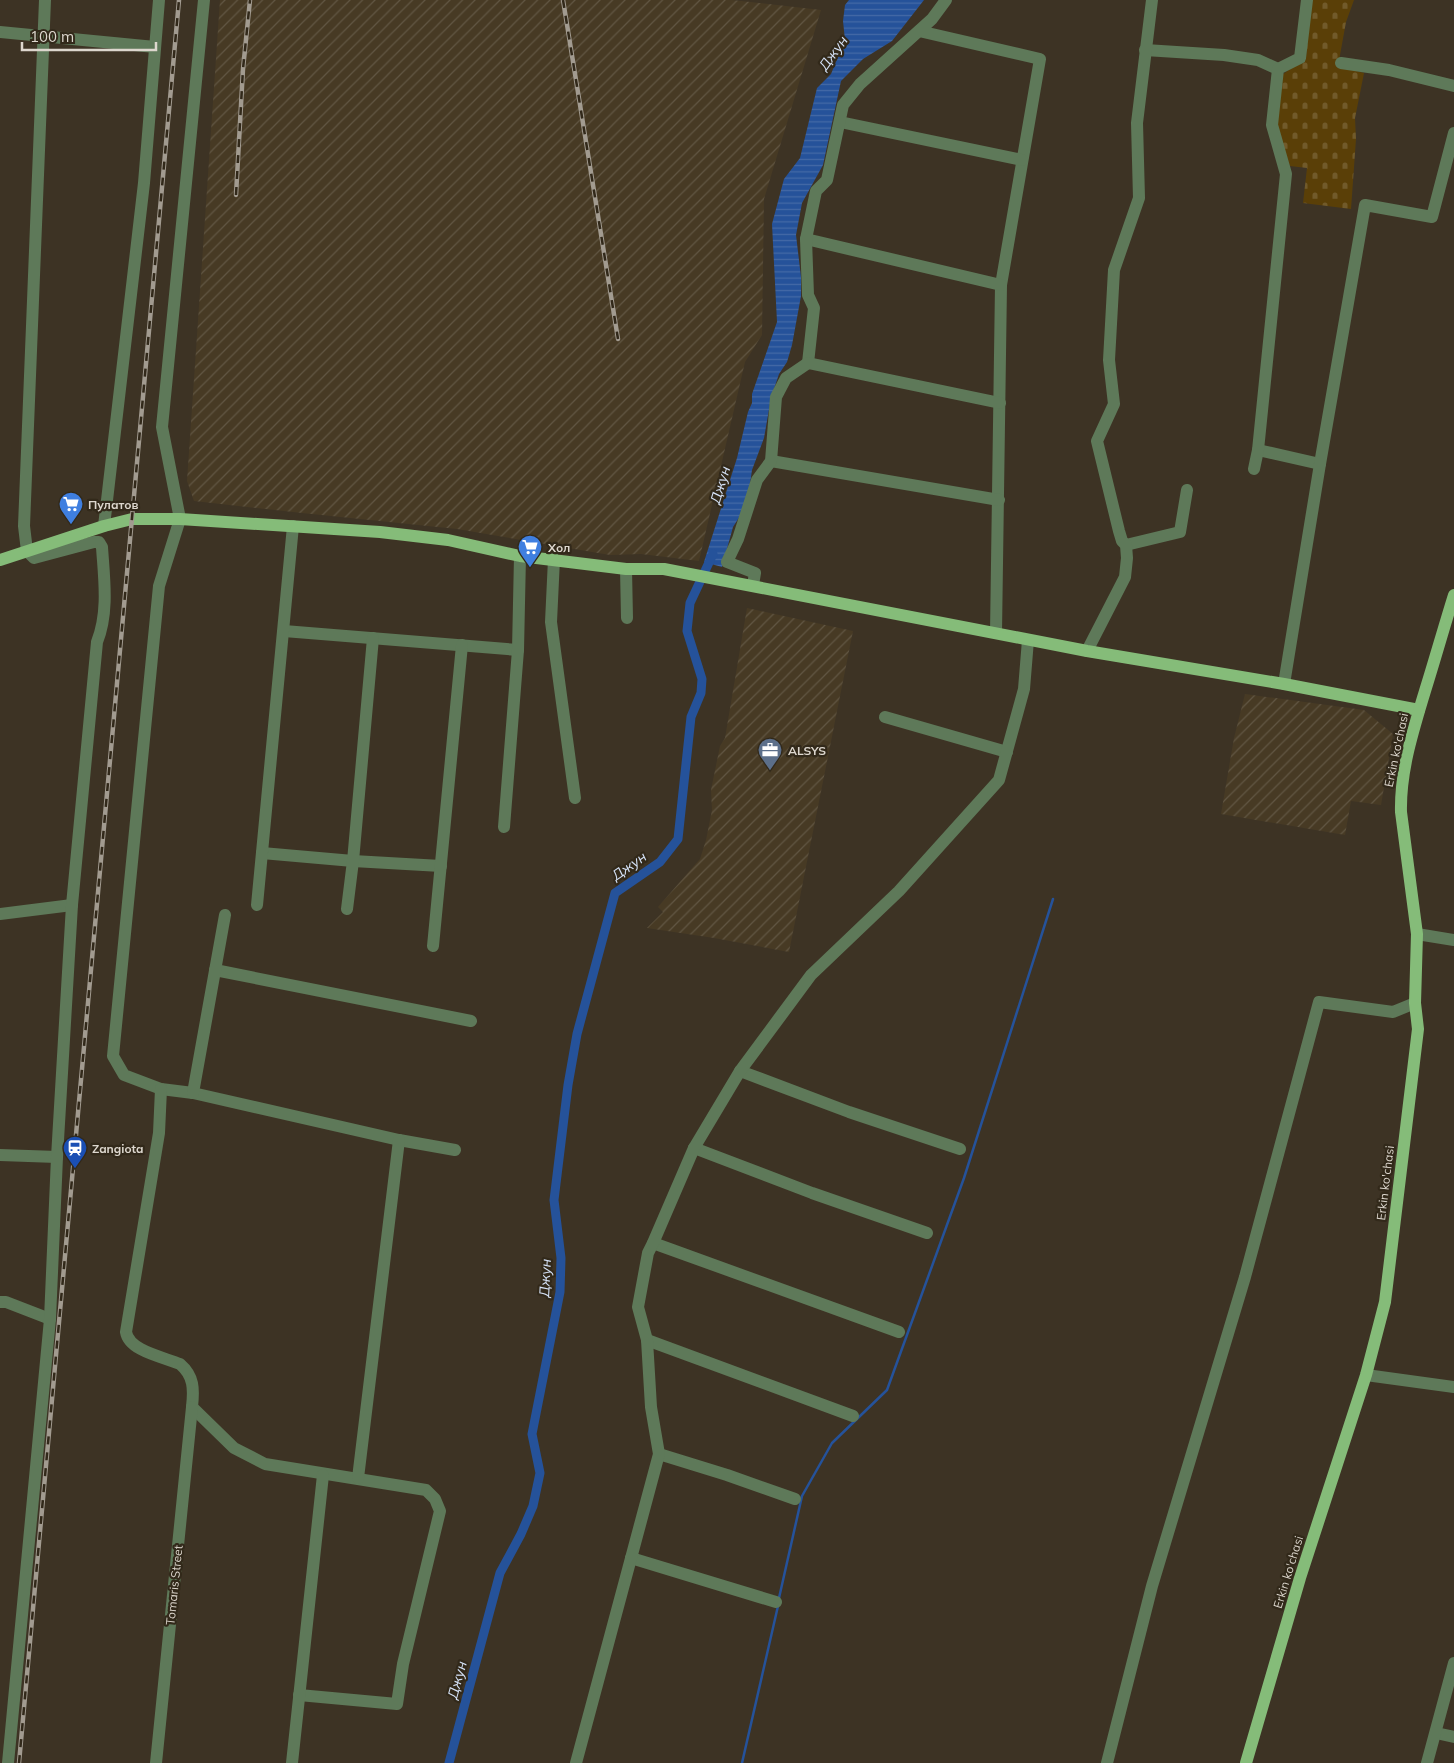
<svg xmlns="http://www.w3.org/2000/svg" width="1454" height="1763" viewBox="0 0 1454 1763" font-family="Mulish,sans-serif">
  <defs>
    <pattern id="industrial-furrows" width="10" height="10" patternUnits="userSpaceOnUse" patternTransform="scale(1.25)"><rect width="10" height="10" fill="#473a24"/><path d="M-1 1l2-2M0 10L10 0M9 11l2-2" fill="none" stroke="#615643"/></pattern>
    <pattern id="cemetery-stones" width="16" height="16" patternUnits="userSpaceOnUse" patternTransform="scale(1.25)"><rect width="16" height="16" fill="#5a3f07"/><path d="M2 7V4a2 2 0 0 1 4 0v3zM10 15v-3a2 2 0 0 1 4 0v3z" fill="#715a2a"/></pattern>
    <pattern id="water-rules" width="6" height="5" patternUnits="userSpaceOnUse" patternTransform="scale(1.25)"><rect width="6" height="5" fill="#25529a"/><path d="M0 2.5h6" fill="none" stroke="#446aa7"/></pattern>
  </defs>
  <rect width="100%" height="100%" fill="#3d3324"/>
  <!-- industrial -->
  <g fill="url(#industrial-furrows)">
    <polygon points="220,0 732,0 821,10 764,199 762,335 745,362 699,561 641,554 610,555 457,529 302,513 194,501 187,481"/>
    <polygon points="747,608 853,631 789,952 714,938 647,928 663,912 658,907 700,859 706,840 712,810 711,790 720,746 725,738"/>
    <polygon points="1245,694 1364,710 1393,734 1381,805 1351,801 1345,835 1221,814 1234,738"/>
  </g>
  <!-- cemetery -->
  <polygon fill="url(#cemetery-stones)" points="1311,0 1354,0 1346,22 1338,66 1364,73 1355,118 1356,139 1351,209 1303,203 1307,168 1290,166 1275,121 1282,75 1306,57"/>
  <!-- water -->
  <polygon fill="url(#water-rules)" points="849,0 924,0 892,41 863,59 841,81 823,165 802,203 796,235 801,277 801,296 792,345 787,362 779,374 771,398 764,438 752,470 747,505 733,527 722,567 704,562 737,458 748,412 752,403 752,394 777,322 772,224 784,179 800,158 817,88 831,74 845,40 843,21 845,5"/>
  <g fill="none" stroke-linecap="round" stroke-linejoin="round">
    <!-- stream -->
    <g stroke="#25529a" stroke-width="2.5">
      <polyline points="779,1598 802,1496 832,1443 887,1390 964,1178 1053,899"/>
      <polyline points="742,1763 778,1606"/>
    </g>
    <!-- canal -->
    <polyline stroke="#25529a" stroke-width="9" points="449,1763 500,1573 521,1534 533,1506 540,1473 532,1434 560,1292 561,1258 554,1200 568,1085 577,1034 615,893 660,862 678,839 691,717 701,693 702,679 687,631 690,603 713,554"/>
    <!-- minor -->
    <g stroke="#5e7959" stroke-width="12">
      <polyline points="204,0 162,427 180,519 159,586 113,1056 124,1075 161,1089 193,1093 399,1140 455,1150"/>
      <polyline points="919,31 1040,59 1001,285 996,633"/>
      <polyline points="0,32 155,47"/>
      <polyline points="1145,50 1224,55 1258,60 1278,69"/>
      <polyline points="1341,63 1389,70 1454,86"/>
      <polyline points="840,122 1022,160"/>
      <polyline points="806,239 1001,285"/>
      <polyline points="808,363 814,308 808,295 806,239 816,191 827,180 843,105 860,84 932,19 946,0"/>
      <polyline points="1258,450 1320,464"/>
      <polyline points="771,461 999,500"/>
      <polyline points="1254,469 1258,450 1286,174 1272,125 1278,69 1300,58 1307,0"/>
      <polyline points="104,526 144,183 159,0"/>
      <polyline points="1126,545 1180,532 1187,490"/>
      <polyline points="554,559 551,622 575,798"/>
      <polyline points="626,569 627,618"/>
      <polyline points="753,585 755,573 727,562 738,539 757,480 771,461 776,397 786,378 808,363 1000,403"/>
      <polyline points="284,631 518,650"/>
      <polyline points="1087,651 1125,577 1127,558 1126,545 1122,541 1119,531 1097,441 1114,404 1109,360 1114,270 1139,198 1137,123 1152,0"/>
      <polyline points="1284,684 1320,464 1365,205 1432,217 1454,133"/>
      <polyline points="885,717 1007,752"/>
      <polyline points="504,827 518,650 520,556"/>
      <polyline points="262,853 353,861 441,866"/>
      <polyline points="257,905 293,526"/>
      <polyline points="347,909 353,861 373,638"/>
      <polyline points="0,914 72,905"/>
      <polyline points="1417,934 1454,940"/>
      <polyline points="433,946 462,645"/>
      <polyline points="215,970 471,1021"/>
      <polyline points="740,1071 849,1112 960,1149"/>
      <path d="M161,1089L159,1133L126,1332C129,1351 163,1357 180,1364C194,1376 194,1389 192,1407L234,1448L265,1464L426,1490L435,1499L440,1511L403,1664L397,1704L299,1695"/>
      <polyline points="193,1093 225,915"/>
      <polyline points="694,1148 812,1193 927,1233"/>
      <polyline points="0,1155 57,1157"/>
      <polyline points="653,1243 899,1332"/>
      <polyline points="0,1302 6,1302 50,1319"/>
      <polyline points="647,1340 853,1416"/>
      <polyline points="1366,1375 1454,1387"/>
      <polyline points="659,1454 727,1475 795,1499"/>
      <polyline points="358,1478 399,1140"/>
      <polyline points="631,1558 776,1602"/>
      <polyline points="1436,1733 1454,1737"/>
      <path d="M8,1763L50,1319L57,1157L72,905L97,642C109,612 104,578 102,547L99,542H94L34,558L27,551L24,526L45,0"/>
      <polyline points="156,1763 192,1407"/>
      <polyline points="292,1763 323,1475"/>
      <polyline points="576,1763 659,1454 651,1407 647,1340 638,1307 648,1253 653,1243 694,1148 740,1071 811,975 899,891 999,780 1024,689 1028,640"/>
      <polyline points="1107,1763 1152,1586 1245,1277 1319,1002 1393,1012 1415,1003"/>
      <polyline points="1427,1763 1454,1663"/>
    </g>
    <!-- major -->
    <g stroke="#85bc79" stroke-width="12">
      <polyline points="0,560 104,526 132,519 180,519 380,532 448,540 520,556 626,569 664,569 1087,651 1284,684 1419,710"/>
      <path d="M1246,1763L1300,1578L1366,1375L1385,1302L1418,1029L1415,1003L1417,934L1401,812C1400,771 1413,731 1425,691C1435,659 1444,627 1454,595"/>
    </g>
    <defs>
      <g id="rail">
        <polyline points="563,0 618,339"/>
        <polyline points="236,195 243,69 250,0"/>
        <polyline points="19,1763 179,0"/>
      </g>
    </defs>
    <!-- rail casing -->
    <use href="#rail" stroke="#a29b90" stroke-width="4.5"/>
    <!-- rail -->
    <use href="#rail" stroke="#32291a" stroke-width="2.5" stroke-dasharray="8" stroke-linecap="butt"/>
  </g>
  <!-- icons -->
  <defs>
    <symbol id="supermarket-pin" viewBox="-11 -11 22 30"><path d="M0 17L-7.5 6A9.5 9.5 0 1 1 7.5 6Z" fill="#3f7fe0" stroke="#32291a"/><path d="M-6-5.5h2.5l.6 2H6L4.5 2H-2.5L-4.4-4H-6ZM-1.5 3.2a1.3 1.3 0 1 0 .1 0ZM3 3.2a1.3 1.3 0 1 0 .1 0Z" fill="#fff"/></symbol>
    <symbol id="office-pin" viewBox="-11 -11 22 30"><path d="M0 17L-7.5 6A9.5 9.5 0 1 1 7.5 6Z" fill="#5c6f8a" stroke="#32291a"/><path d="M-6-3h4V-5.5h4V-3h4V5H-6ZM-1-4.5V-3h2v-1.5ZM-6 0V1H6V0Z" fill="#fff"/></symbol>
    <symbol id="station-pin" viewBox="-11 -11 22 30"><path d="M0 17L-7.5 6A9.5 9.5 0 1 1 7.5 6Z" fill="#1a4fb4" stroke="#32291a"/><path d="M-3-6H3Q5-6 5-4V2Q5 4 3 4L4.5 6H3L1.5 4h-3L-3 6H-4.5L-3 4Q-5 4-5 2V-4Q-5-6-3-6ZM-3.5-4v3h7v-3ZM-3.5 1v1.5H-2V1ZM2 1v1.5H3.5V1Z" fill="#fff"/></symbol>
  </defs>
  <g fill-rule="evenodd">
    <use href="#supermarket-pin" x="57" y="490" width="28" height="38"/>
    <use href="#supermarket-pin" x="516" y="533" width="28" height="38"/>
    <use href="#office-pin" x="756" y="736" width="28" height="38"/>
    <use href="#station-pin" x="61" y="1134" width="28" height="38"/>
  </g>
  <g text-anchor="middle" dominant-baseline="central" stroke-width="4.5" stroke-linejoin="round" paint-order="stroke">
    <!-- poi labels -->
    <g font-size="12" font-weight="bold" fill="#ddd7ce" stroke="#32291a" text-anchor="start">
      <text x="88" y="504">Пулатов</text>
      <text x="548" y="547">Хол</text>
      <text x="788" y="750">ALSYS</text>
      <text x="92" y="1148">Zangiota</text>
    </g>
    <!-- street labels -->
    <g font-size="12" fill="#ddd7ce" stroke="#32291a">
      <text transform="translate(1396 750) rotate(-78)">Erkin ko'chasi</text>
      <text transform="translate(1385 1183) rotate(-83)">Erkin ko'chasi</text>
      <text transform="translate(1288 1572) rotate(-73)">Erkin ko'chasi</text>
      <text transform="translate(174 1585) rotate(-84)">Tomaris Street</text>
    </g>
    <!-- water labels -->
    <g font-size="14" font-style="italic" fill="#d7e4f9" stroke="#32291a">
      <text transform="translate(833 53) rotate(-54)">Джун</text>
      <text transform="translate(720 485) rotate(-73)">Джун</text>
      <text transform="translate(629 866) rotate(-35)">Джун</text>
      <text transform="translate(545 1278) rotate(-87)">Джун</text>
      <text transform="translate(457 1680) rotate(-75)">Джун</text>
    </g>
  </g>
  <!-- scale -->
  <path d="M22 42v8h134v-8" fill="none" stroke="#ddd7ce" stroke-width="2.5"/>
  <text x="30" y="42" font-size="15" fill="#ddd7ce" stroke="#32291a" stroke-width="4" paint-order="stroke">100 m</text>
</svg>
